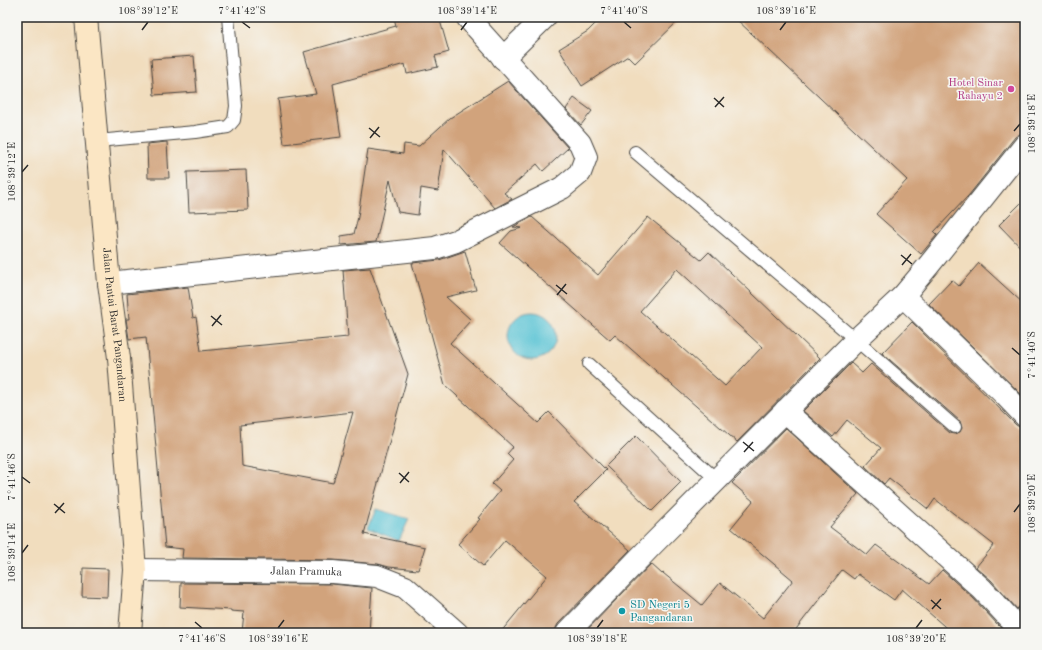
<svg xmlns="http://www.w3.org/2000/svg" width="1042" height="650" viewBox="0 0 1042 650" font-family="'Old Standard TT',serif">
  <rect width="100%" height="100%" fill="#f6f6f2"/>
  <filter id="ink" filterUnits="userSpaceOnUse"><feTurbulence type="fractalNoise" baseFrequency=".025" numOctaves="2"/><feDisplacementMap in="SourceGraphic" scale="8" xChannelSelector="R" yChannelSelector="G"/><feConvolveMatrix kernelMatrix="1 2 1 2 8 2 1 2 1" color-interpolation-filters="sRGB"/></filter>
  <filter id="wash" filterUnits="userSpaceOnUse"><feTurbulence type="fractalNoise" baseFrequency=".012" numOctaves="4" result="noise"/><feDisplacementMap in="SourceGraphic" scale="16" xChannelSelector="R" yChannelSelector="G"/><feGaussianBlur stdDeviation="0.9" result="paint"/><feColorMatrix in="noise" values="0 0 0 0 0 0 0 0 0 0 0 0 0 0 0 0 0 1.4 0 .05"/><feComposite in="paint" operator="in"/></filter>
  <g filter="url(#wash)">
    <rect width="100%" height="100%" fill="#f1ddbe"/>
    <!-- water -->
    <g fill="#59c3d4" stroke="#427780">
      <circle cx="532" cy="336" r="24"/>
      <polygon points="376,509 409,519 399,541 368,528"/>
    </g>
    <g id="blocks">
      <!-- building -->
      <g fill="#d1a37c" fill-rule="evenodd">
        <polygon points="394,17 439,17 449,52 435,56 438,67 407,74 405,64 333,84 341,137 284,144 278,99 316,94 304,52 396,26"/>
        <polygon points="602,17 682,17 635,63 628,56 582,86 559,49 588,31"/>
        <polygon points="734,17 1025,17 1025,133 1020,134 1015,137 969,195 934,232 937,235 921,254 876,214 907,180"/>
        <polygon points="194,56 197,92 154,95 151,59"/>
        <polygon points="508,81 568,148 543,171 537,164 504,193 512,199 495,208 444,149 438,191 421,188 418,215 398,212 390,180 376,242 341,245 341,236 354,234 358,217 368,149 403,154 404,144 419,146 450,118"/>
        <polygon points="574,98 592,111 581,125 566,109"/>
        <polygon points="167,142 169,178 148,178 147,144"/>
        <polygon points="246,170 248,210 189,212 187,172"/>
        <polygon points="1025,199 1025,252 999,225"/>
        <path d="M532,217L598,275L648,217L701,260L709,252L820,358L737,442L615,335L610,340L500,243L511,231L522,228L513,227ZM677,269L762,347L725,386L640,311Z"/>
        <polygon points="465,251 476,290 446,297 471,320 450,343 538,423 549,412 606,470 574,502 630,550 558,624 555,630 555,633 500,633 547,576 505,540 483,566 458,544 480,519 478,518 500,491 492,484 513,460 507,454 513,447 445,385 412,263 439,260"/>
        <polygon points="979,263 1025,305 1025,398 929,304 952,280 959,286"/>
        <path d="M370,268L408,374L364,534L425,547L418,570L389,567L378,564L333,560L182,558L183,549L165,547L146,337L129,339L126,319H129L127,294L188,287L193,318L196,317L201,351L348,337L343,270ZM353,412L333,483L242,466L240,425Z"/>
        <polygon points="912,322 1016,425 1021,428 1025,428 1025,600 1017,609 991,580 976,567 994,545 935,499 928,509 889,478 884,484 865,466 881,448 847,420 833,437 803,411 851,363 862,373 871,364 950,433 954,434 960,432 962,428 960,421 882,353"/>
        <polygon points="786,428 858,494 830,527 867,555 876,545 929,584 942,570 973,598 998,625 1001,628 997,633 952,633 902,589 894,600 858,574 854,579 842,570 793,633 584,633 651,564 662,574 663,573 702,605 720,583 763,618 793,580 731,528 753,501 732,483"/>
        <polygon points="636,436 681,482 652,511 606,466"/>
        <polygon points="83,568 108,569 107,597 82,596"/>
        <polygon points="181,583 332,584 372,588 369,633 242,633 244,612 231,611 231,610 180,607"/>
      </g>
    </g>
  </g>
  <g filter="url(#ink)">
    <use href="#blocks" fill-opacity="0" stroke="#494641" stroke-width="1"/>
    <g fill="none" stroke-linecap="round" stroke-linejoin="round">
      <defs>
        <g id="lane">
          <polyline points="97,141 195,132 228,127 234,120 236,106 228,17"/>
          <polyline points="635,152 856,340 955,427"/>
          <polyline points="589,364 717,480"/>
        </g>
        <g id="street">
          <polyline points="503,58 545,17"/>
          <polyline points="109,283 435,248 456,241 562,188 580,173 586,157 580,143 467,17"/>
          <polyline points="903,296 1003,393 1025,416"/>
          <polyline points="785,411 982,589 1008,617 1019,633"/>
          <path id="s1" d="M135,570L333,572L377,576L405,587L457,633"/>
          <polyline points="567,633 653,544 856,340 903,296 929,265 1025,145"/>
        </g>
        <g id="secondary">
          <path id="s2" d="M86,17L109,283L119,358L135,570L130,633"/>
        </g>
      </defs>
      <!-- lane casing -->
      <use href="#lane" stroke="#494641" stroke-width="14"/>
      <!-- street casing -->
      <use href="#street" stroke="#494641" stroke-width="24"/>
      <!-- secondary casing -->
      <use href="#secondary" stroke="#494641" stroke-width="24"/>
      <!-- lane -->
      <use href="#lane" stroke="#fff" stroke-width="12"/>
      <!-- street -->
      <use href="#street" stroke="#fff" stroke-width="22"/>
      <!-- secondary -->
      <use href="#secondary" stroke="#fbe6c4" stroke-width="22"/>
    </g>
  </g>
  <!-- ticks -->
  <path fill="none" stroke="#2b2b2b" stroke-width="1.5" d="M242,22L250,28M624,22L631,28M142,30L148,22M461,30L467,22M780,30L786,22M714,98L724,107M715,107L724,97M369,128L380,137M1014,131L1020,124M370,138L379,127M22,172L28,165M901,255L912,264M902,265L911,254M556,285L567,294M557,295L566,284M211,316L222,325M212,326L221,315M1012,348L1020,355M743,442L754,451M744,452L753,442M399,473L409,482M22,477L30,483M400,483L409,472M54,504L65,513M1014,512L1020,504M55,513L64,503M22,553L28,545M931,600L941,609M932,609L941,599M195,622L202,628M278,628L284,620M597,628L603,620M916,628L922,620"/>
  <!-- markers -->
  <circle fill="#d1479c" stroke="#f6f6f2" stroke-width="1.5" cx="1011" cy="89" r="4"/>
  <circle fill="#0f9aa8" stroke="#f6f6f2" stroke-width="1.5" cx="622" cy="611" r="4"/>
  <g text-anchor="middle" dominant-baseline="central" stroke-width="3" stroke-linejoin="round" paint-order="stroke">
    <!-- hotel labels -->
    <g font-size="11" fill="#b23c85" stroke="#f6f6f2" text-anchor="end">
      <text x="1003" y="83">Hotel Sinar<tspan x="1003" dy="13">Rahayu 2</tspan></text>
    </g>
    <!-- street labels -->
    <g font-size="11" fill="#2b2b2b" stroke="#f6f6f2">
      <text stroke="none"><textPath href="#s2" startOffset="309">Jalan Pantai Barat Pangandaran</textPath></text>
      <text stroke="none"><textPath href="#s1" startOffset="171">Jalan Pramuka</textPath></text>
    </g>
    <!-- culture labels -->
    <g font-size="11" fill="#0d838f" stroke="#f6f6f2" text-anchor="start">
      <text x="630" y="605">SD Negeri 5<tspan x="630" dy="13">Pangandaran</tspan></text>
    </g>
  </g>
  <!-- margin -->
  <rect width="1042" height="650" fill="none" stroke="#f6f6f2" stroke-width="44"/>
  <rect x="22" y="22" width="998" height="606" fill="none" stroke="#2b2b2b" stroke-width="1.5"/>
  <g font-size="10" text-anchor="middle" fill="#2b2b2b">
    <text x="148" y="14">108°39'12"E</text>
    <text x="242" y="14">7°41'42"S</text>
    <text x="467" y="14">108°39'14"E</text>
    <text x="624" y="14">7°41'40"S</text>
    <text x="786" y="14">108°39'16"E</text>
    <text transform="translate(1031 124) rotate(-90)" y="4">108°39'18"E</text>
    <text transform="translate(11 172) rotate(-90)" y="4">108°39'12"E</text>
    <text transform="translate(1031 355) rotate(-90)" y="4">7°41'40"S</text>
    <text transform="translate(11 477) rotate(-90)" y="4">7°41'46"S</text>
    <text transform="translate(1031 504) rotate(-90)" y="4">108°39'20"E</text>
    <text transform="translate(11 553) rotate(-90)" y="4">108°39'14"E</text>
    <text x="202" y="642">7°41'46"S</text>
    <text x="278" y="642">108°39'16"E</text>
    <text x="597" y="642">108°39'18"E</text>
    <text x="916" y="642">108°39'20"E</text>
  </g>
</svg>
